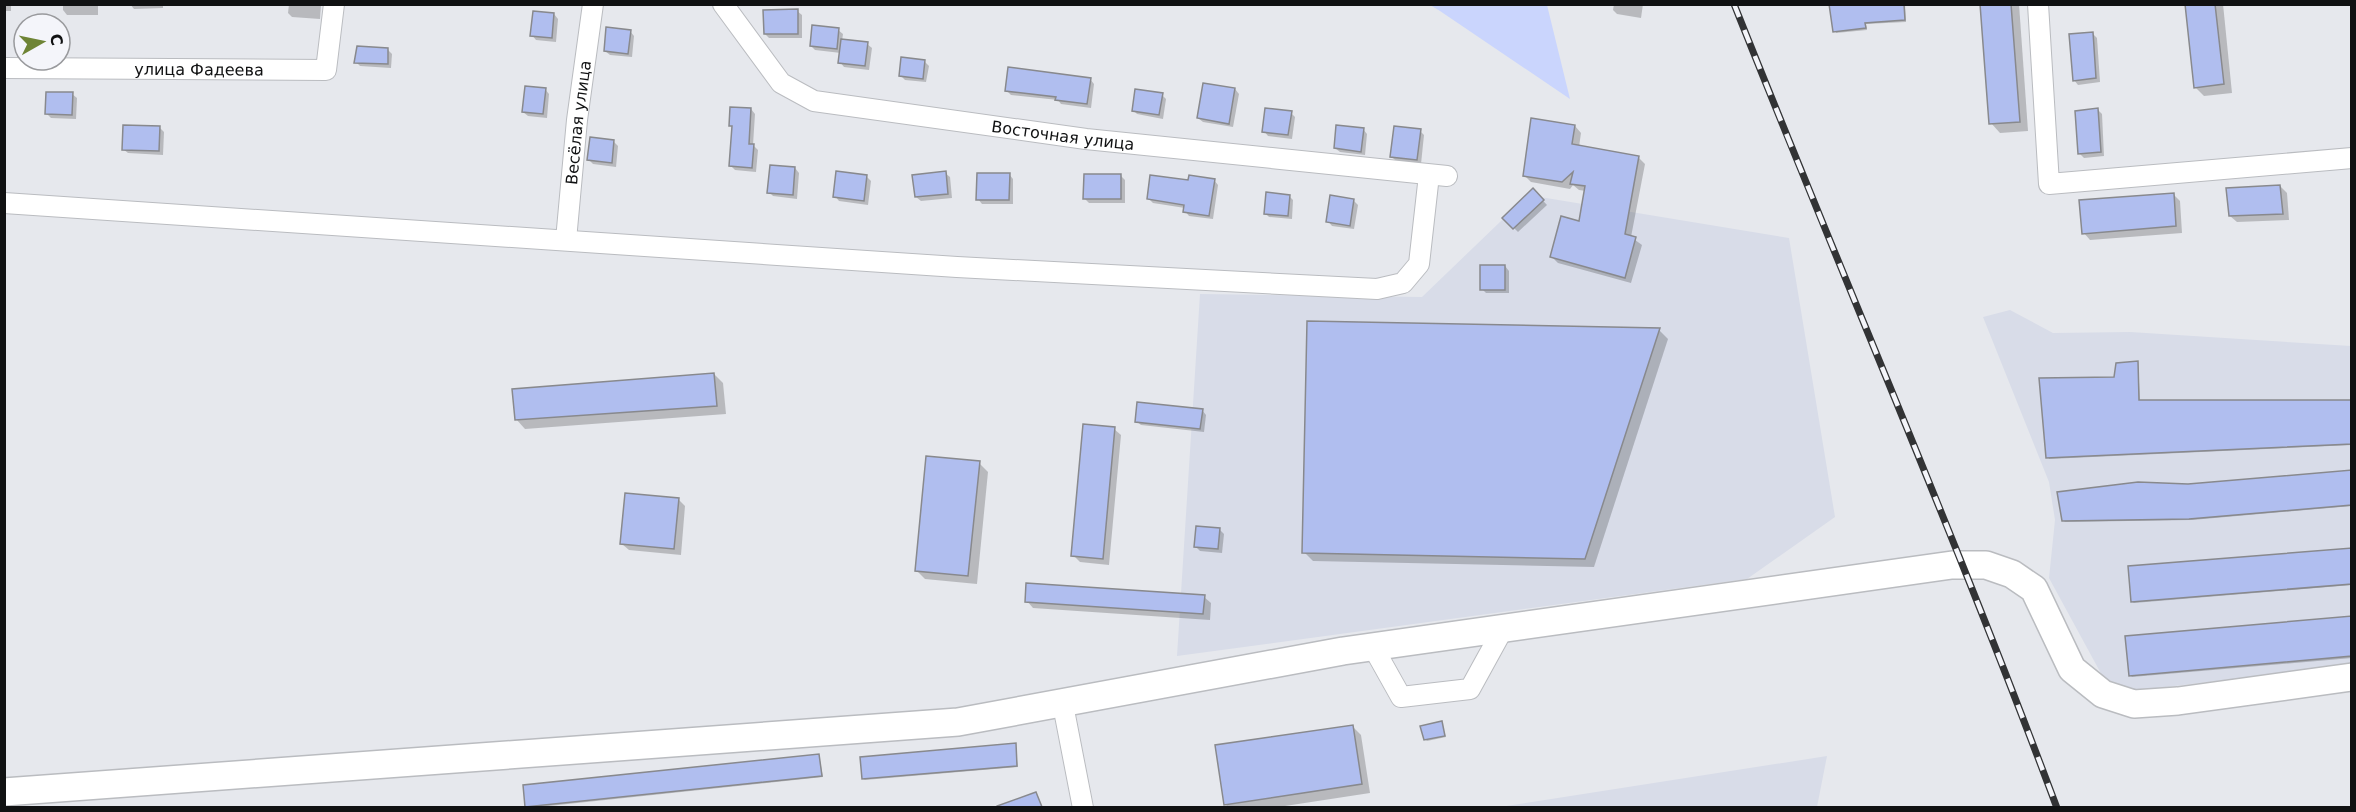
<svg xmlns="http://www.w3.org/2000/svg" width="2356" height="812" viewBox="0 0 2356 812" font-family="'DejaVu Sans',sans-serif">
  <rect width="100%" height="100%" fill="#e6e8ed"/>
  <!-- built -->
  <g fill="#d8dce8">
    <polygon points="1528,195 1789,238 1835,517 1747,579 1177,656 1200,294 1422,297"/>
    <polygon points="2010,310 2053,333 2130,332 2351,346 2351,665 2132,691 2104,679 2049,578 2055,520 2049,482 1983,317"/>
    <polygon points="1827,756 1817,807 1500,807"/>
  </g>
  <!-- green -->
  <polygon fill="#cad5fd" points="1430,5 1547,5 1570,99 1440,11"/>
  <!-- shadow -->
  <g fill="#0003">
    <rect x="4" y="4" width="7" height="7"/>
    <polygon points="63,4 98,4 98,15 67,15 63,10"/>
    <polygon points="130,4 163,4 163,8 134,9"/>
    <polygon points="289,4 321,4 320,19 292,17 288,13"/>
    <polygon points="1614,4 1643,4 1641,18 1617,14 1613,10"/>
    <polygon points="1831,4 1905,4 1906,22 1866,24 1867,30 1836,33"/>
    <polygon points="1982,4 2019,4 2028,131 2000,133 1991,123"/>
    <polygon points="2186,4 2223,4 2232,93 2204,96 2195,87"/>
    <polygon points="797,11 802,15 802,38 769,38 765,34"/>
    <polygon points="554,14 558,19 556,42 536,40 532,35"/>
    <polygon points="838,30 843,34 842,41 867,44 872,48 869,70 844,67 840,62 841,53 815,50 811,46"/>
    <polygon points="630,31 634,36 632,57 610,55 605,51"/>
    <polygon points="2092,33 2097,38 2100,82 2078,85 2074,80"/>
    <polygon points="387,49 392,54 391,68 360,66 356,62"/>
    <polygon points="924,61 929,66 926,82 905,80 900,75"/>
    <polygon points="1090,79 1094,84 1091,108 1061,104 1058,100 1011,95 1006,90"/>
    <polygon points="545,89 549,94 547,118 528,116 523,112"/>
    <polygon points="1235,89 1239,94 1233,127 1203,122 1198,118"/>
    <polygon points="72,94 77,98 76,119 51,118 47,114"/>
    <polygon points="1162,95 1166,99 1163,119 1137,114 1133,110"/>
    <polygon points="751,109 755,114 753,145 758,150 756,172 735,170 731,166 734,128 731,125"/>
    <polygon points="2098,110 2102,114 2104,156 2084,158 2079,153"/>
    <polygon points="1291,113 1295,117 1292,139 1268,136 1264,131"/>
    <polygon points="1575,126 1581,133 1579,147 1638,157 1645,164 1631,237 1642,245 1631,283 1558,263 1551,256 1580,223 1586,191 1579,190 1573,185 1570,189 1531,182 1524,175"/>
    <polygon points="160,128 164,132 163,155 128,153 123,149"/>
    <polygon points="1363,129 1367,134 1365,155 1340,152 1335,148"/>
    <polygon points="1420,131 1424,135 1421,164 1396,161 1391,156"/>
    <polygon points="613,141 618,146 616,167 593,164 589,160"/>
    <polygon points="795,168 799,173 797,199 773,196 769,192"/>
    <polygon points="945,173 950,177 952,198 921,201 916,197"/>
    <polygon points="1009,174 1013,179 1013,204 982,204 978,199"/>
    <polygon points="1120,175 1125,180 1125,203 1089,203 1085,199"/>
    <polygon points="866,176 871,181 868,205 839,201 835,196"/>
    <polygon points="1214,180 1218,185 1213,219 1189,216 1185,211 1185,208 1153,203 1148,198 1189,182"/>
    <polygon points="2280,186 2287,193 2289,220 2237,222 2230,216"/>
    <polygon points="1533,190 1547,205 1518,232 1504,218"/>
    <polygon points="2173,194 2180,201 2182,233 2090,240 2084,233"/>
    <polygon points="1289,196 1293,200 1292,219 1269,217 1265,213"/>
    <polygon points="1353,200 1358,205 1354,229 1332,226 1328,221"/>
    <polygon points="1505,266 1509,271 1509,293 1486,293 1482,289"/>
    <polygon points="1659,330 1668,339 1594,567 1313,561 1304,552"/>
    <polygon points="2138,362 2140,402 2352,401 2352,445 2049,459 2048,457 2115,379"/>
    <polygon points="714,374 723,383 726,414 525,429 516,419"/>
    <polygon points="1202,410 1206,415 1204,432 1141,425 1136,421"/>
    <polygon points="1114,429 1121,435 1109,565 1080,562 1073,555"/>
    <polygon points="979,463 988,472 977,584 925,579 916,570"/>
    <polygon points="2352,472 2352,506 2192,520 2065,522 2063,520 2188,486"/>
    <polygon points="678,499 685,506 681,555 629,550 622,544"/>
    <polygon points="1219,529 1224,534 1222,553 1200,551 1196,547"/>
    <polygon points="2352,549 2352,585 2134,603 2132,602"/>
    <polygon points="1204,597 1211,603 1210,620 1033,608 1027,601"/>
    <polygon points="2352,617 2352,658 2132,677 2130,675"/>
    <polygon points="1441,723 1446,737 1427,741 1425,739"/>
    <polygon points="1352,726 1361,735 1370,793 1272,808 1229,808 1225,804"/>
    <polygon points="1015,745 1018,767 865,780 863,779"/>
    <polygon points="819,755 823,777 530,808 526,806"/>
    <polygon points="1037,795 1042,808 1000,807"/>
  </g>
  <!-- building -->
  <g fill="#b0beef" stroke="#88898d" stroke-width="1.5">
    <polygon points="1829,4 1904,4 1905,20 1865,23 1866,28 1833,32"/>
    <polygon points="1980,4 2011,4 2020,122 1989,124"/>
    <polygon points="2185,4 2215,4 2224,84 2194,88"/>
    <polygon points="798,9 798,34 764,34 763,10"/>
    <polygon points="533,11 554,13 552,38 530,36"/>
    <polygon points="812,25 839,28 837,49 810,46"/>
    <polygon points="606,27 631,30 628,54 604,51"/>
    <polygon points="2093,32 2096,78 2073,81 2069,34"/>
    <polygon points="841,39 868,42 865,66 838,63"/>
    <polygon points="357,46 388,48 388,64 354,63"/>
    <polygon points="901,57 925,60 923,79 899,76"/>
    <polygon points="1008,67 1091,78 1087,104 1055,100 1056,97 1005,91"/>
    <polygon points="1203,83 1235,88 1229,124 1197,118"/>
    <polygon points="525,86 546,88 543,114 522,112"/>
    <polygon points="1135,89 1163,93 1159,115 1132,111"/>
    <polygon points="46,92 73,92 72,115 45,114"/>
    <polygon points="730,107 751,108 749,144 754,144 752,168 729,166 732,126 729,126"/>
    <polygon points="1265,108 1292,111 1288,135 1262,132"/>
    <polygon points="2098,108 2101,152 2078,154 2075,111"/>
    <polygon points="1531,118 1575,125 1572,144 1639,156 1625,234 1636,237 1625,278 1550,257 1561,216 1579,221 1585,186 1570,184 1573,172 1562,182 1523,176"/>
    <polygon points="123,125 160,126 159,151 122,150"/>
    <polygon points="1336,125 1364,128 1361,152 1334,148"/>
    <polygon points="1394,126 1421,129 1417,160 1390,157"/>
    <polygon points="590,137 614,140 612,163 587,160"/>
    <polygon points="770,165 795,167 793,195 767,193"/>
    <polygon points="836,171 867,175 864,201 833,197"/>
    <polygon points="946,171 948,194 915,197 912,175"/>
    <polygon points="977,173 1010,173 1009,200 976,200"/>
    <polygon points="1084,174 1121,174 1121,199 1083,199"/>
    <polygon points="1150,175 1188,180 1189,175 1215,179 1209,216 1183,212 1184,205 1147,199"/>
    <polygon points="2280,185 2283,214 2229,216 2226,188"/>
    <polygon points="1533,188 1544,200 1513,229 1502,218"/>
    <polygon points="1266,192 1290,195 1288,216 1264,214"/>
    <polygon points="2174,193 2176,226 2082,234 2079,200"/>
    <polygon points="1330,195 1354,199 1350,226 1326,222"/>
    <rect x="1480" y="265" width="25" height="25"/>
    <polygon points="1307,321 1660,328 1585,559 1302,553"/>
    <polygon points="2138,361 2139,400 2352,400 2352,444 2046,458 2039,378 2114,377 2116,363"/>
    <polygon points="714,373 717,406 515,420 512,389"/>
    <polygon points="1137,402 1203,409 1200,429 1135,422"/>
    <polygon points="1083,424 1115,427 1103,559 1071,556"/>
    <polygon points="926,456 980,461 968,576 915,571"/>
    <polygon points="2352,470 2352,505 2189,519 2062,521 2057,492 2138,482 2188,484"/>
    <polygon points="625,493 679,498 674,549 620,544"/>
    <polygon points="1196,526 1220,528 1218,549 1194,547"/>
    <polygon points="2352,548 2352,584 2131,602 2128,566"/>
    <polygon points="1026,583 1205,595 1203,614 1025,602"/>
    <polygon points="2352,616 2352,656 2129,676 2125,636"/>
    <polygon points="1442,721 1445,736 1424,740 1420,726"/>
    <polygon points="1353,725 1362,784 1224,805 1215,745"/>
    <polygon points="1016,743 1017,766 862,779 860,757"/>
    <polygon points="819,754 822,776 525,807 523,785"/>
    <polygon points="1036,792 1042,807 997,807 997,806"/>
  </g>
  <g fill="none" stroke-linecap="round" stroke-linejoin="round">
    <defs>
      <g id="minor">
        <path id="s1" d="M723,4L781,83L814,101L1086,139L1447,176"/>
        <polyline points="2038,4 2049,184 2352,158"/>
        <path id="s2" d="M4,68L326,70L334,4"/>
        <polyline points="4,203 957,267 1377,289 1403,283 1419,264 1429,175"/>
        <path id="s3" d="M566,240L577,120L593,4"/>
        <polyline points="1373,647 1401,697 1470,689 1503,629"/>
        <polyline points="1063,705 1083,808"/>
      </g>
      <polyline id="secondary" points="4,792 958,722 1343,651 1952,565 1986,565 2012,574 2034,589 2072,669 2103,694 2134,704 2178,701 2352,677"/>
    </defs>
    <!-- minor casing -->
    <use href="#minor" stroke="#babcc0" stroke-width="22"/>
    <!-- secondary casing -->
    <use href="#secondary" stroke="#babcc0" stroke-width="30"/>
    <!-- minor -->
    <use href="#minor" stroke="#fff" stroke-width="20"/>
    <!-- secondary -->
    <use href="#secondary" stroke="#fff" stroke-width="27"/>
    <defs>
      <path id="rail" d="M1734,4C1841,273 1956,538 2057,808"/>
    </defs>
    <!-- rail casing -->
    <use href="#rail" stroke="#323335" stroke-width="7"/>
    <!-- rail -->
    <use href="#rail" stroke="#f4f5fa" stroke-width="4.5" stroke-dasharray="14" stroke-linecap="butt"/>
  </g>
  <g text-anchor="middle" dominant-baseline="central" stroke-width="6" stroke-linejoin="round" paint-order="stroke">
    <!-- street labels -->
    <g font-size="16" fill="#101112" stroke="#f4f5fa">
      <text stroke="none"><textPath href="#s2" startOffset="195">улица Фадеева</textPath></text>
      <text stroke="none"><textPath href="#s3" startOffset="118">Весёлая улица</textPath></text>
      <text stroke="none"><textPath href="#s1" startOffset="387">Восточная улица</textPath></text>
    </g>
  </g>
  <!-- border -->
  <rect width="2356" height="812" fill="none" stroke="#101112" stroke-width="12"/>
  <!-- north arrow -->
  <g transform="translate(42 42) rotate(81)"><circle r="28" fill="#f4f5fa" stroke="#999a9d" stroke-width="1.5"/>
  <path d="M0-4.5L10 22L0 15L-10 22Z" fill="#6e8435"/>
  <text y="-9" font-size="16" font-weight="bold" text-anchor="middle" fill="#101112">С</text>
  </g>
</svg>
